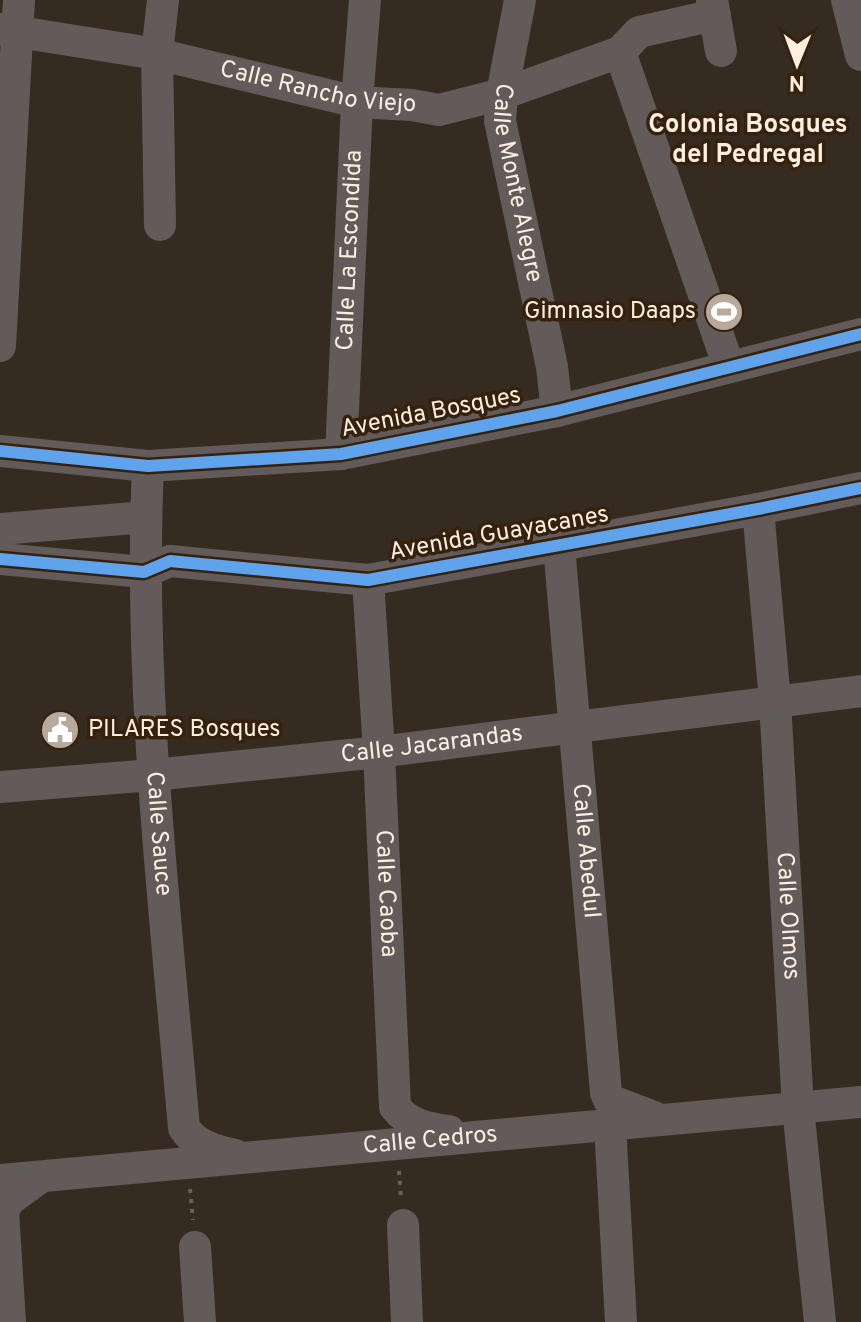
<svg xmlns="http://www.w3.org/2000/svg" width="861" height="1322" viewBox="0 0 861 1322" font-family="Overpass,sans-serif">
  <rect width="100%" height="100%" fill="#362b20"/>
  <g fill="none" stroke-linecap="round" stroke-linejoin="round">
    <!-- path -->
    <g stroke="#69625c" stroke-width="4" stroke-dasharray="4 6" stroke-linecap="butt">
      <polyline points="399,1171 401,1198"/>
      <polyline points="190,1189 193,1220"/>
    </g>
    <!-- minor -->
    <g stroke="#625b5a" stroke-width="32">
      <path id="s1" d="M520,0L502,94L500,121L552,367L557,411"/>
      <polyline points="712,0 721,51"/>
      <polyline points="847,0 861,55"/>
      <path id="s2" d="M0,29L157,54L357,102L412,105L439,110L502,94L620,52L639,32L715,15"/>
      <polyline points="620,52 729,367"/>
      <polyline points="160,225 157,54 163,0"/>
      <polyline points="0,346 19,0"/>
      <polyline points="0,451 148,466 341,454 557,411 861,334"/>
      <path id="s3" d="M341,454L357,102L365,0"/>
      <path id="s4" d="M148,466C138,687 165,908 184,1128C195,1145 215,1151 235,1155"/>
      <path id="s5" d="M758,509L775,701L798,1108L820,1322"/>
      <polyline points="0,529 146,517"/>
      <path id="s6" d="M559,546L606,1093L609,1100L654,1117"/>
      <polyline points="0,559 144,572 170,561 368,580 758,509 861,488"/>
      <path id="s7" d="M368,580L379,752L395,1107C409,1125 427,1128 449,1131"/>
      <path id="s8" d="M0,787L153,775L379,752L861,691"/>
      <polyline points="610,1125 621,1322"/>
      <path id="s9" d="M0,1180L861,1102"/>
      <polyline points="403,1225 407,1322"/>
      <polyline points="195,1247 200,1322"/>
      <polyline points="10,1322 3,1211 9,1200 41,1177"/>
    </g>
    <defs>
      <g id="cycleway">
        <polyline points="0,451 148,466 341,454 557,411 861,334"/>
        <polyline points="0,559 144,572 170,561 368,580 758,509 861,488"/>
      </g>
    </defs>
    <!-- cycleway casing -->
    <use href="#cycleway" stroke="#36220c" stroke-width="17"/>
    <!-- cycleway -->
    <use href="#cycleway" stroke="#60a3ed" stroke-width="12"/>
  </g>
  <!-- icons -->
  <defs>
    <symbol id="stadium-disc" viewBox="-11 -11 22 22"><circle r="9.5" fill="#b7aa9d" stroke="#36220c"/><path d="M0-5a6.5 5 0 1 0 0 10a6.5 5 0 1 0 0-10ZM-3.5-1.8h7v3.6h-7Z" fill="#fff"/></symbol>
    <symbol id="civic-disc" viewBox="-11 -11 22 22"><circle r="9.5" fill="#b7aa9d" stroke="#36220c"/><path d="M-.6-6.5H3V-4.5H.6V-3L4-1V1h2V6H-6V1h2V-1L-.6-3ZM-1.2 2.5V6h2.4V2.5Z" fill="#fff"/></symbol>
  </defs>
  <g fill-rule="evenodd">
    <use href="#stadium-disc" x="702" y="290" width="44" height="44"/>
    <use href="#civic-disc" x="38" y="708" width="44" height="44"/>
  </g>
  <g text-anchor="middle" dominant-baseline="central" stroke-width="7" stroke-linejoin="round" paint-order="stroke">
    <!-- street labels -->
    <g font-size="24" fill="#fcefe1" stroke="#36220c">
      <text stroke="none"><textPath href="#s2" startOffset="324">Calle Rancho Viejo</textPath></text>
      <text stroke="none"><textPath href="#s1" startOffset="186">Calle Monte Alegre</textPath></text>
      <text stroke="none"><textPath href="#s3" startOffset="204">Calle La Escondida</textPath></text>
      <text transform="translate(431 413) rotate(-11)">Avenida Bosques</text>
      <text transform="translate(499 534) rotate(-10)">Avenida Guayacanes</text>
      <text stroke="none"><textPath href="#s8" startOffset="434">Calle Jacarandas</textPath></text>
      <text stroke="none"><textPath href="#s4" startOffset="368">Calle Sauce</textPath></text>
      <text stroke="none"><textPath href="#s6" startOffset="306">Calle Abedul</textPath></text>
      <text stroke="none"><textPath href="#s7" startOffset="314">Calle Caoba</textPath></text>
      <text stroke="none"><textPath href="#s5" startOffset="408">Calle Olmos</textPath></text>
      <text stroke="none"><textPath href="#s9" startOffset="432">Calle Cedros</textPath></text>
    </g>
    <!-- poi labels -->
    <g font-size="24" fill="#fcefe1" stroke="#36220c" text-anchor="end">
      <text x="696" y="312">Gimnasio Daaps</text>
      <text x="88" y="730" text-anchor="start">PILARES Bosques</text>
    </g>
    <!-- neighbourhood labels -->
    <g font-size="26" font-weight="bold" fill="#fcefe1" stroke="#36220c">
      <text x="748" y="125">Colonia Bosques<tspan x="748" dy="30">del Pedregal</tspan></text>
    </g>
  </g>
  <!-- north arrow -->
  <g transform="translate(797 64) rotate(181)" stroke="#36220c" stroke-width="6" paint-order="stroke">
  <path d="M0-6L14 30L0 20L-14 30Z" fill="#fcefe1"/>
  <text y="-12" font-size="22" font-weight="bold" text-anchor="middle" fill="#fcefe1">N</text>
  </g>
</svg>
